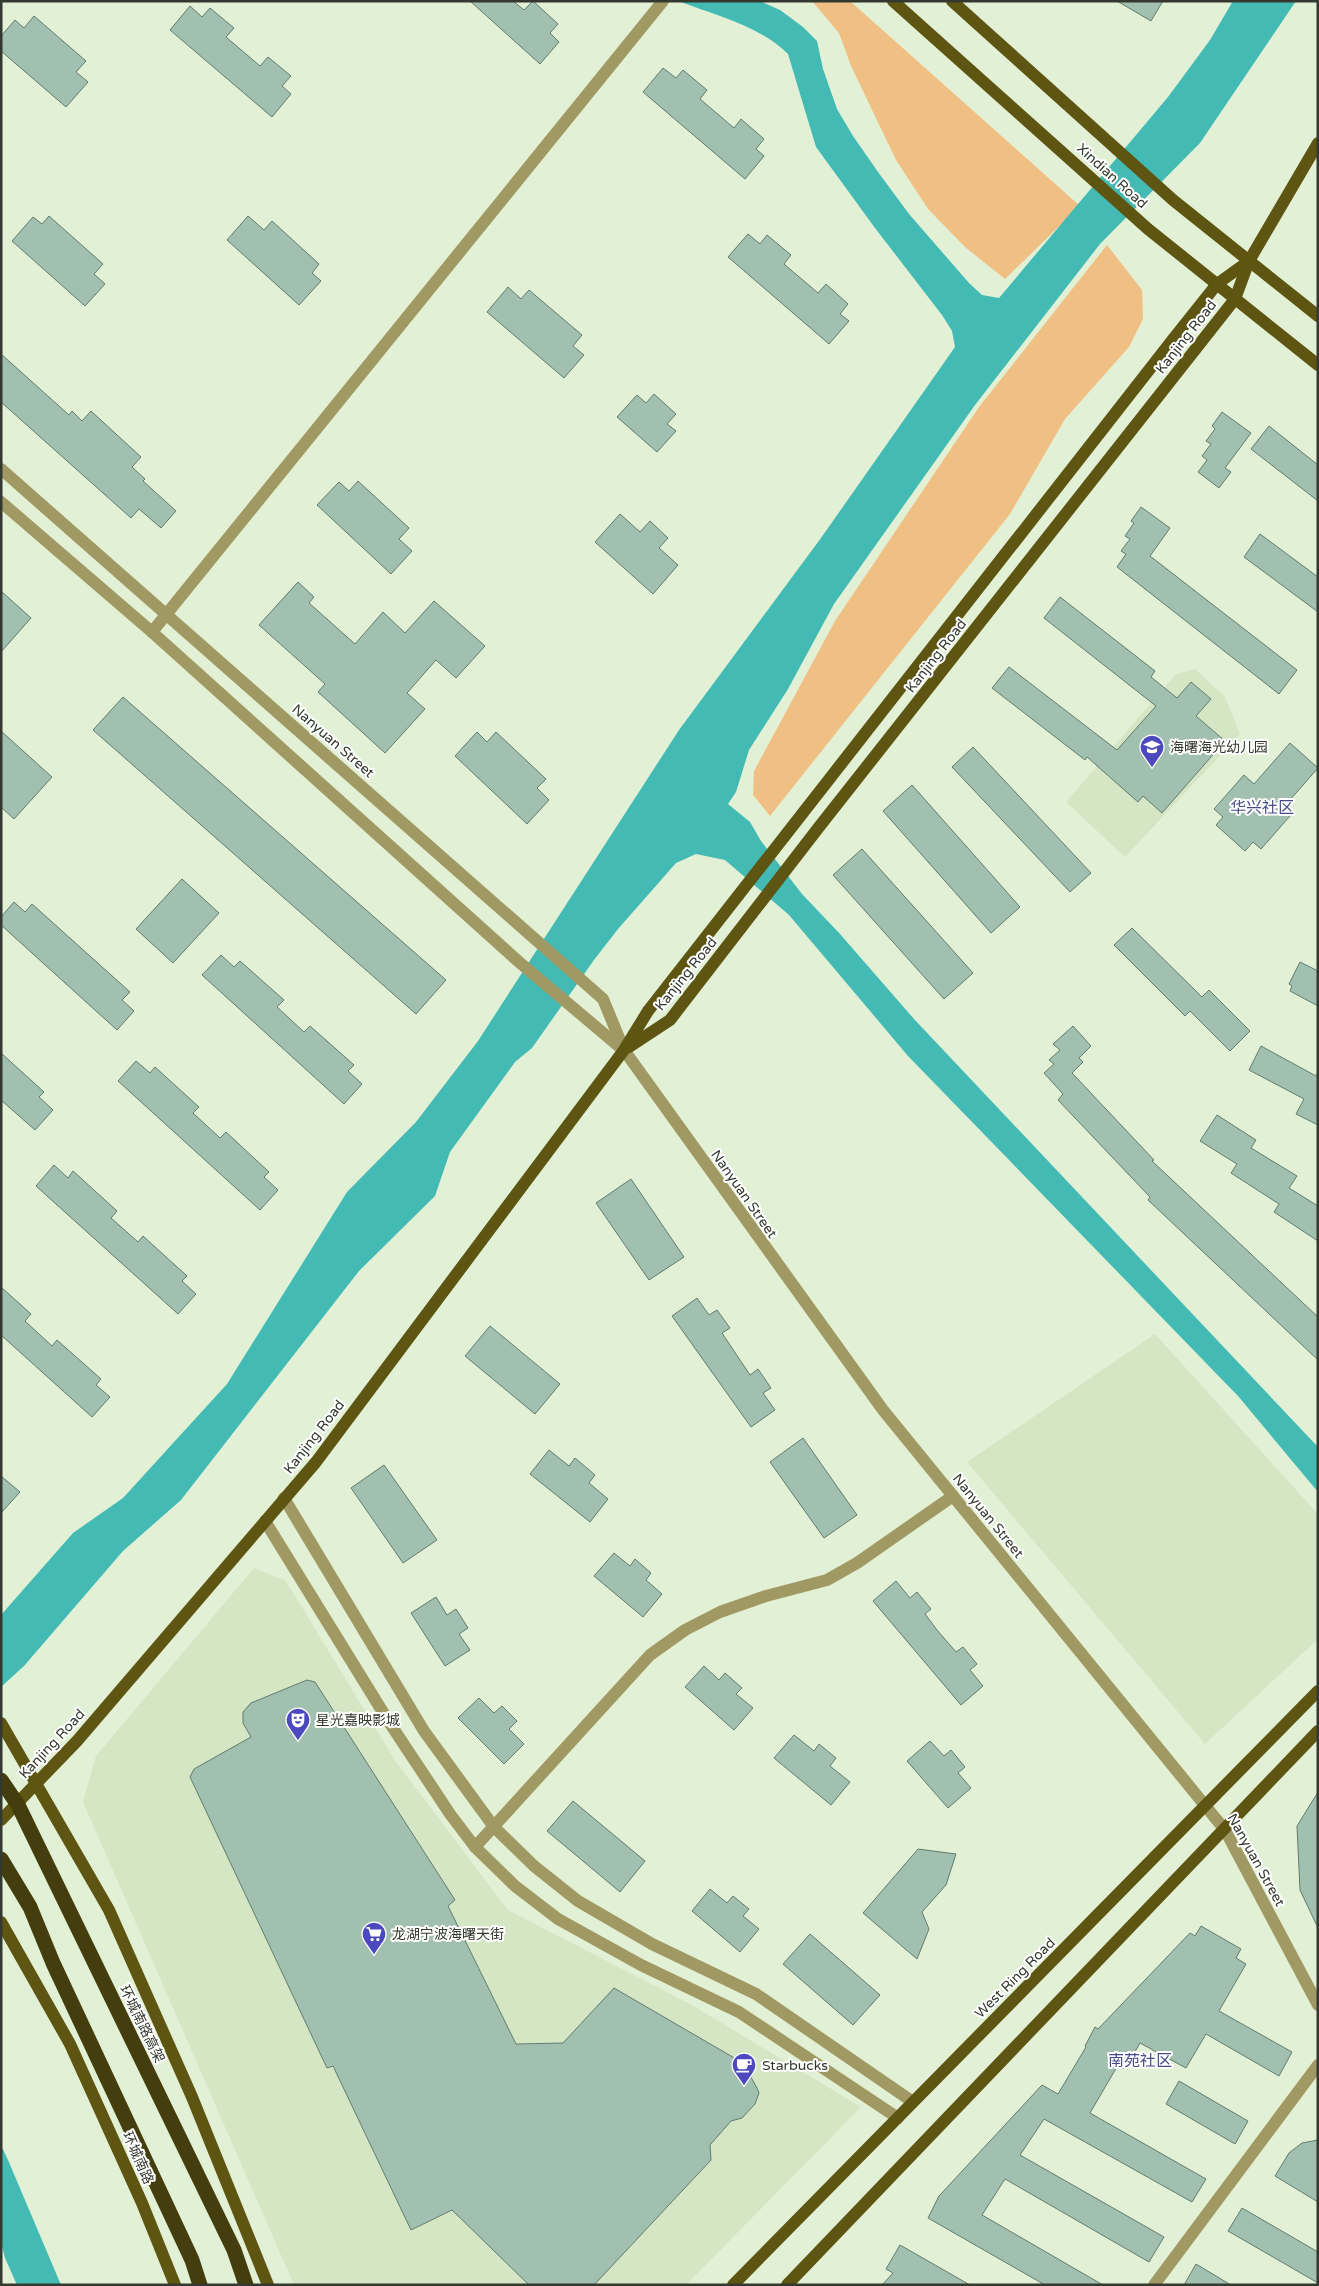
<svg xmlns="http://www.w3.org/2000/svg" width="1319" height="2286" viewBox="0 0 1319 2286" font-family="'Varela Round','Noto Sans SC',sans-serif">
  <rect width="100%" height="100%" fill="#e2f1d6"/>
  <!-- built -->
  <g fill="#d5e6c5">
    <polygon points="1195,669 1225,697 1240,734 1125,857 1066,802 1176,674"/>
    <polygon points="1155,1334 1318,1514 1318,1639 1205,1744 967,1462"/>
    <polygon points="254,1568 286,1581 396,1762 508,1910 692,2005 861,2107 686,2285 294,2285 83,1802 96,1756"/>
  </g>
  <!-- green -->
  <g fill="#f0bf83">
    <polygon points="812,1 850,1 1080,206 1005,279 965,247 928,209 896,160 851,66 839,33"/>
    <polygon points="1107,245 1142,290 1143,319 1129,347 1065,419 1010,514 770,816 753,795 754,771 835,621 979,407"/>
  </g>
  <!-- water -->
  <g fill="#43bbb4">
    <path d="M678,1H760L780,10L803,27L817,41L823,69L837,109L853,136L878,172L909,214L969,283L982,295L999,298L1168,97L1210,40L1233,1H1296L1200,143L1100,244L975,405L834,604L788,689L749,750L736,792L728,804L750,822L761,841L802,894L840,934L914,1019L1318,1447V1492L1238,1396L908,1056L789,915L725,860L696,854L676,863L618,929L594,960L532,1048L515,1062L450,1152L435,1196L359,1271L181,1500L123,1551L24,1666L1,1687V1615L73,1533L123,1498L227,1384L347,1192L416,1122L478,1041L679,730L821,538L955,347L952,331L942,315L875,228L816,147L788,54C760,26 715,15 678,1Z"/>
    <polygon points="1,2145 8,2160 61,2285 17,2285 5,2258 1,2242"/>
  </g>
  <!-- building -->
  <g fill="#a2c0af" stroke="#617c6d">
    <polygon points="470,1 513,1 524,10 533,1 558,24 550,33 559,42 540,64"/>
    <polygon points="1117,1 1163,1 1151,21"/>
    <polygon points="190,6 202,17 210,8 234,28 226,37 260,66 268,57 291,76 282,86 291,94 272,117 170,30"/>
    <polygon points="34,16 86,61 76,72 88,82 66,107 1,51 1,36 15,20 24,28"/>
    <polygon points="663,68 676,78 683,70 707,90 700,99 734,128 741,119 764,139 756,149 764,156 745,179 643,92"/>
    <polygon points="49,216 103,264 94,274 105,284 85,306 12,241 33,217 42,224"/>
    <polygon points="248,216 264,230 272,221 319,264 312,273 321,281 299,305 227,240"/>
    <polygon points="748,234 760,244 767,235 791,255 784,264 818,293 826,284 848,304 840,314 849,321 829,344 728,257"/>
    <polygon points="508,287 521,299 529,290 582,335 573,346 584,355 564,378 487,312"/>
    <polygon points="1,354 69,415 72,411 82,421 91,411 141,457 132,467 145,479 143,481 176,511 161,528 139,509 131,518 1,402"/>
    <polygon points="654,394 676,414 667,424 676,431 657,452 617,417 637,395 646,403"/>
    <polygon points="1222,412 1251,433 1225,468 1231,472 1219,488 1198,472 1207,460 1202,456 1211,444 1206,441 1215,429 1212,426"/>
    <polygon points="1269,426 1318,465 1318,501 1251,449"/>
    <polygon points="358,481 409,528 399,539 412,551 391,574 317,505 339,482 349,491"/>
    <polygon points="1141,507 1170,528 1150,556 1297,670 1279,694 1117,567 1126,554 1121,551 1130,539 1125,536 1134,523 1131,521"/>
    <polygon points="620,514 640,532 650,521 668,538 659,548 678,565 653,594 595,542"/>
    <polygon points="1260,534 1318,577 1318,612 1244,557"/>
    <polygon points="298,582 314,597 309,603 355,644 383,612 405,633 434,601 485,646 456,678 436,660 407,693 425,709 385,753 318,692 325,684 259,625"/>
    <polygon points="1,591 31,618 1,652"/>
    <polygon points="1060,597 1155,671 1151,677 1177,698 1191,682 1211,699 1196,716 1225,741 1162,813 1143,796 1138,802 1087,757 1085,760 992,688 1009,667 1117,750 1156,706 1044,618"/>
    <polygon points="123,697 446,980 416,1014 93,730"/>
    <polygon points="1,731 52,777 14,819 1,807"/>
    <polygon points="477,732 487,742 496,732 546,779 537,788 549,800 527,824 455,756"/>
    <polygon points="1290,743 1318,768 1282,809 1290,816 1261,849 1253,842 1245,851 1216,825 1223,817 1214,809 1244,775 1254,784"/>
    <polygon points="973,747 1091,873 1070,892 952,767"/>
    <polygon points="912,785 1020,907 991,933 883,811"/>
    <polygon points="862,849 973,973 944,999 833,875"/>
    <polygon points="182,879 219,913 173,963 136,929"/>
    <polygon points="14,902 25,912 32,904 130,992 122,1000 134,1011 117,1030 1,925 1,917"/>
    <polygon points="1132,928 1202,997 1209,990 1250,1031 1230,1051 1190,1011 1185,1016 1114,945"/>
    <polygon points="221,955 234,967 240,961 284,1000 277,1007 304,1032 310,1026 354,1065 348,1071 362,1084 344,1104 202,975"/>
    <polygon points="1300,962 1318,971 1318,1006 1290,991 1292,986 1289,984"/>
    <polygon points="1073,1026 1091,1046 1079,1058 1083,1062 1072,1073 1154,1160 1152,1161 1318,1317 1318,1360 1148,1200 1150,1197 1058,1100 1063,1094 1044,1073 1054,1064 1049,1060 1060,1050 1053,1044"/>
    <polygon points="1261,1046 1316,1076 1318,1072 1318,1125 1296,1114 1304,1099 1249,1070"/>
    <polygon points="1,1053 44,1092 39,1097 53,1110 35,1130 1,1100"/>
    <polygon points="136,1061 150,1073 155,1067 199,1107 193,1113 220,1138 226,1132 269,1172 264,1177 278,1190 260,1210 118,1081"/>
    <polygon points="1217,1115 1256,1140 1251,1148 1297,1176 1289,1188 1318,1206 1318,1241 1274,1212 1279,1204 1231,1173 1237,1164 1200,1141"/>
    <polygon points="54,1165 68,1178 73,1171 117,1211 111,1218 138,1242 143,1236 187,1276 182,1281 196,1294 178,1314 36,1186"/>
    <polygon points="631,1179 684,1257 649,1280 596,1203"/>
    <polygon points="1,1287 31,1314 25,1321 52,1346 57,1340 101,1379 96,1385 110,1397 92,1417 1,1335"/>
    <polygon points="697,1298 709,1315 717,1310 730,1328 722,1333 750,1375 758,1369 771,1388 763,1393 775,1410 751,1427 672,1316"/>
    <polygon points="490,1326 560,1384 535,1414 465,1356"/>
    <polygon points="803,1438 857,1515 824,1538 770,1462"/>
    <polygon points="549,1450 569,1466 575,1458 595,1475 589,1483 608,1499 590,1522 530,1474"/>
    <polygon points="384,1465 437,1540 403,1563 351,1488"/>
    <polygon points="1,1476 20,1492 1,1513"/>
    <polygon points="614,1553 630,1566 635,1559 651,1573 646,1580 662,1594 643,1617 594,1576"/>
    <polygon points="896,1581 910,1598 917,1592 931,1609 925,1614 937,1630 956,1652 963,1647 977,1664 970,1670 983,1686 961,1705 873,1601"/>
    <polygon points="436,1597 447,1615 456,1609 468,1628 459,1634 470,1650 445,1666 411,1613"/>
    <polygon points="704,1666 719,1680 725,1673 742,1688 736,1694 753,1708 734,1730 685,1687"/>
    <polygon points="307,1680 315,1682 455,1900 448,1906 516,2044 563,2043 614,1988 743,2063 757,2088 759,2093 755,2104 742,2118 731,2121 710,2145 711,2160 594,2285 529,2285 452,2210 411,2230 333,2066 327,2068 190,1777 194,1769 251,1737 243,1723 243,1712 251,1703"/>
    <polygon points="479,1698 494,1713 502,1706 517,1721 509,1729 524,1744 504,1764 458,1718"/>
    <polygon points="794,1735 814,1751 819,1744 836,1758 830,1766 850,1782 831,1805 774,1758"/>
    <polygon points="930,1741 944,1756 951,1750 965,1767 958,1773 971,1788 948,1808 907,1761"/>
    <polygon points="1318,1792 1318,1928 1300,1890 1297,1826"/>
    <polygon points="573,1801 645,1861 620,1892 547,1831"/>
    <polygon points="918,1849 956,1854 946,1885 922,1912 929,1929 917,1959 863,1913"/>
    <polygon points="710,1889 727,1903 733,1896 749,1909 743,1916 759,1929 740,1952 692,1911"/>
    <polygon points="1201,1926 1241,1949 1236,1958 1246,1964 1219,2011 1292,2052 1279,2076 1206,2034 1186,2068 1140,2043 1125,2069 1118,2065 1090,2113 1206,2179 1192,2202 1044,2119 1020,2155 1164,2237 1149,2262 1005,2179 982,2215 1103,2285 1045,2285 928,2218 939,2196 1042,2085 1058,2094 1086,2047 1085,2046 1095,2027 1098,2029 1190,1933 1195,1936"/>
    <polygon points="810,1934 880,1995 853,2025 783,1964"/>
    <polygon points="1179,2081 1248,2121 1235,2144 1166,2104"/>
    <polygon points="1318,2140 1318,2202 1275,2176 1289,2153 1302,2143"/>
    <polygon points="1242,2208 1318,2252 1318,2283 1228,2231"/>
    <polygon points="900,2245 970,2285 882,2285 893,2273 886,2269"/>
    <polygon points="1196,2264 1231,2285 1184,2285"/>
  </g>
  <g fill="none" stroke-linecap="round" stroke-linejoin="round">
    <!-- minor -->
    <g stroke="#a19963" stroke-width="12">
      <polyline points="1,469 603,999 624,1050 883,1410 1225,1830 1318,2005"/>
      <polyline points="1,502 152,632 519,962 622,1049"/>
      <polyline points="152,632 663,1"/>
      <polyline points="284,1498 424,1731 494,1827 534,1866 578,1901 652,1944 756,1994 913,2102"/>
      <polyline points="265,1521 389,1722 450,1814 475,1847 515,1886 558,1919 641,1965 739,2012 898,2118"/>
      <polyline points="475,1847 650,1655 685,1630 720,1612 766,1596 827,1580 857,1563 953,1496"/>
      <polyline points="1154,2285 1318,2065"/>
    </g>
    <!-- major -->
    <g stroke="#5e5512" stroke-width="12">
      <polyline points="893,1 1148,229 1318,365"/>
      <polyline points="952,1 1173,200 1318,316"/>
      <polyline points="629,1047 670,1020 819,827 1235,299 1249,261 1318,143"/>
      <polyline points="1,1723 109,1910 192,2097 268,2285"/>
      <polyline points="1,1820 77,1741 316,1462 624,1050 648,1011 1174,338 1217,284 1249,261"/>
      <polyline points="1,1922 70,2044 142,2203 175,2285"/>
      <polyline points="733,2285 1318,1691"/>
      <polyline points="787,2285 1318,1731"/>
    </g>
    <!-- highway -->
    <polyline stroke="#443d0d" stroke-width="15" points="1,1859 30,1907 53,1963 192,2260 200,2285"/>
    <!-- highway-bridge -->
    <polyline stroke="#443d0d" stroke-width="15" points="1,1780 18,1805 234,2250 246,2285"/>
  </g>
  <!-- icons -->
  <defs>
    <symbol id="school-pin" viewBox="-11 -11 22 30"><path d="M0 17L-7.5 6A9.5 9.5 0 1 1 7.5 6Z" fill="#4c48be" stroke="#fff"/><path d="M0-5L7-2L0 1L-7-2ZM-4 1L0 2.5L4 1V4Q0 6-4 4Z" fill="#fff"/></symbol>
    <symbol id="theatre-pin" viewBox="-11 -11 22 30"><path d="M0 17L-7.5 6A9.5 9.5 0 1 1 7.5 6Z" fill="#4c48be" stroke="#fff"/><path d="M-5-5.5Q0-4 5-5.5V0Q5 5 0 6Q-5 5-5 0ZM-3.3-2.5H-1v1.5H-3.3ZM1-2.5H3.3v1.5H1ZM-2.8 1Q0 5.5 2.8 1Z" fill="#fff"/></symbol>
    <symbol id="supermarket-pin" viewBox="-11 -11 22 30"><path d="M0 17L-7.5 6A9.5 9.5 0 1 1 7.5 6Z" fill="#4c48be" stroke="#fff"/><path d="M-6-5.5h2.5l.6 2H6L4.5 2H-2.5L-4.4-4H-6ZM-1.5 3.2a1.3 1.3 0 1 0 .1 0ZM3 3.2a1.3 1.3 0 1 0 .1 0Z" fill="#fff"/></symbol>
    <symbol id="cafe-pin" viewBox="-11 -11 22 30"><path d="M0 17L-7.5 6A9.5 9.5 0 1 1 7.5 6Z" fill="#4c48be" stroke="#fff"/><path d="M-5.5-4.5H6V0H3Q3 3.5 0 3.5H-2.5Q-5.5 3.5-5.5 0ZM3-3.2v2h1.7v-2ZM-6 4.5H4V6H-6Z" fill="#fff"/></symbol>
  </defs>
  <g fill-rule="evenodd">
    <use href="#school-pin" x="1138" y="733" width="28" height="38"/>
    <use href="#theatre-pin" x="284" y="1706" width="28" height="38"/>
    <use href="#supermarket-pin" x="360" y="1920" width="28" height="38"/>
    <use href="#cafe-pin" x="730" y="2051" width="28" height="38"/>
  </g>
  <g text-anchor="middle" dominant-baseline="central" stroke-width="4" stroke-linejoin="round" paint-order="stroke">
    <!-- street labels -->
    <g font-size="14" fill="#34392f" stroke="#fff">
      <text transform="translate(1112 176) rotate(42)">Xindian Road</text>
      <text transform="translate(1186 337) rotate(-52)">Kanjing Road</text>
      <text transform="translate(936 656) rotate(-52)">Kanjing Road</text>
      <text transform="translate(333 741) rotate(41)">Nanyuan Street</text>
      <text transform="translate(686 974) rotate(-51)">Kanjing Road</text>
      <text transform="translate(744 1194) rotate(55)">Nanyuan Street</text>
      <text transform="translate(314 1437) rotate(-52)">Kanjing Road</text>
      <text transform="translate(988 1516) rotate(51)">Nanyuan Street</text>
      <text transform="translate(52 1744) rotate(-47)">Kanjing Road</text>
      <text transform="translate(1256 1860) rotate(61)">Nanyuan Street</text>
      <text transform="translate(1015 1978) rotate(-45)">West Ring Road</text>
      <text transform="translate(142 2024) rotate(64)">环城南路高架</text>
      <text transform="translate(138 2158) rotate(66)">环城南路</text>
    </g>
    <!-- poi labels -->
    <g font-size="14" fill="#34392f" stroke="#fff" text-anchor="start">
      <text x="1170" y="747">海曙海光幼儿园</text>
      <text x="316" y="1720">星光嘉映影城</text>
      <text x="392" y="1934">龙湖宁波海曙天街</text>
      <text x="762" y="2065">Starbucks</text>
    </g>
    <!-- quarter labels -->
    <g font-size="16" fill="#474b89" stroke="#fff">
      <text x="1262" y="808">华兴社区</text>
      <text x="1140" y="2061">南苑社区</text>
    </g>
  </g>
  <!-- border -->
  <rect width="1319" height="2286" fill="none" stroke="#34392f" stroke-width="5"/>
</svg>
